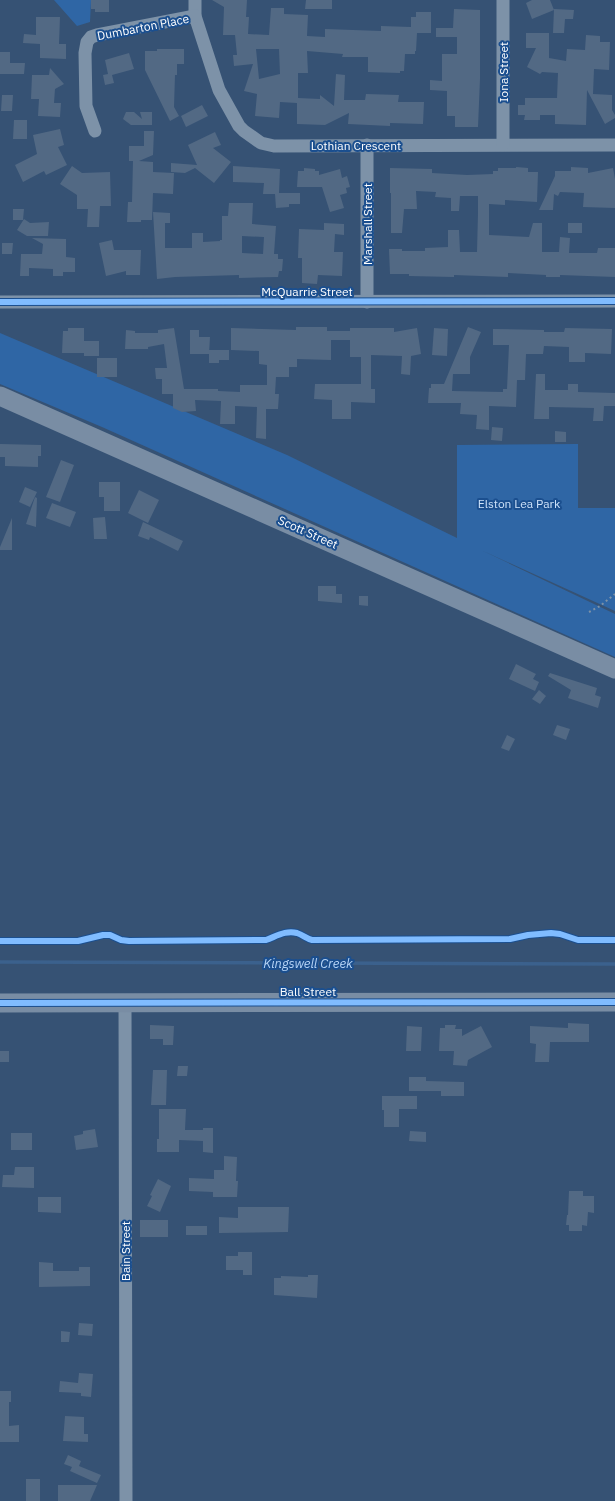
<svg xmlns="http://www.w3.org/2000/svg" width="615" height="1501" viewBox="0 0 615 1501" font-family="'IBM Plex Sans',sans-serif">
  <rect width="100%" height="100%" fill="#365274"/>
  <!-- green -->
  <g fill="#2f66a5">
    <polygon points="13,0 91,0 90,22 77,26 54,0"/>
    <polygon points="0,333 287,455 457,538 457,445 578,444 578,508 615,508 615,611 481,550 615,614 615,657 102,427 0,384"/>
  </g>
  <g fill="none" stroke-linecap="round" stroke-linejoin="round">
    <!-- stream -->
    <polyline stroke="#3b618d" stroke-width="3.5" points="0,962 615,964"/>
  </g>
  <!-- building -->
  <g fill="#526984" fill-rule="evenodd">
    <polygon points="91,0 109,0 109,12 95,12 95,9 91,9"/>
    <path d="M212,0H247L246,17H249L248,34L269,35L271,8H284V14L308,15L307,36L325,37V29L381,31V26L411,27V17H416V12H431V33H417L416,51H415V54H405L404,71H400V73L368,72V57H342L343,54L307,51L308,73H298V98L320,99V95L334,106L336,74L345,75L344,100H365L366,94L399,95L398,102H424L423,124L390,123V126L348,124L349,113L325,125L297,124V103L280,102L279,118L255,116L257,94L244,91L253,64L234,66L233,55H237L235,35H223L224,7ZM256,49H279L280,74L259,79Z"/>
    <polygon points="306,0 332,0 332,9 305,9"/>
    <polygon points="532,0 550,0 554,10 532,19 526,3"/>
    <polygon points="454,9 480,10 480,79 478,127 455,127 455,116 447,116 447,91 430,90 430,80 442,81 442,54 457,54 457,37 436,37 436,28 453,28"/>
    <polygon points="554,9 574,10 573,19 565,19 564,33 553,33"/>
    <polygon points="36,17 60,17 59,44 66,44 66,59 40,58 40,44 23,43 24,34 36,35"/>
    <polygon points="526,33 549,33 549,58 566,61 567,49 585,50 586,35 600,36 600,42 610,42 609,70 594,69 593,94 612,95 612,110 615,115 615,118 605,124 587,90 586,125 555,124 555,115 540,115 540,120 524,120 525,115 518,115 518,105 525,105 525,98 557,98 558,73 542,72 540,74 527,67 536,48 526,48"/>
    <polygon points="157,49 184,49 184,64 177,64 177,75 175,75 174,107 179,116 170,121 145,70 145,51 157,51"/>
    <polygon points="0,52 10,52 10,63 25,63 24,74 0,74"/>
    <polygon points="129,53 134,69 112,75 114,83 105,85 103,75 108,74 105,60"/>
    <polygon points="50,68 64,84 55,89 54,103 61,103 60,117 38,116 39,99 31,99 32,75 49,75"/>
    <polygon points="2,95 13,95 12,111 1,111"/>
    <polygon points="202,105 208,116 186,127 181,116"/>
    <polygon points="126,112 134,112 142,119 140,112 152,112 152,125 131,125 123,119"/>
    <polygon points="14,120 27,120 27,139 13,139"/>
    <polygon points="60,129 64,145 58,147 67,165 46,175 44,171 23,182 15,165 37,154 33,135"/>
    <polygon points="144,131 154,131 153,155 139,161 153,162 153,172 174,173 173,194 153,193 152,220 141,220 141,222 127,222 128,202 132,202 133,161 129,161 129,146 144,146"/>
    <polygon points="215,132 221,145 213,148 231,162 214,183 195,168 185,173 171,172 171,163 197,165 188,145"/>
    <polygon points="72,166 82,173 110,172 111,206 100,206 99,227 87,227 88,209 77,209 77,195 60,184"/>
    <polygon points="233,166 280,169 279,193 300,193 300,204 289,204 289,207 276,208 275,194 263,194 264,183 233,182"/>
    <polygon points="516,167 528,168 528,172 538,172 537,202 505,200 505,205 489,204 489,235 529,237 533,223 542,223 542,252 559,252 560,237 570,238 569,253 597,253 598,248 615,248 615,277 560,275 560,277 546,277 546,275 508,273 508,277 454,275 454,277 409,276 409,274 390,274 389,249 402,249 402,251 425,251 425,248 448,247 448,230 459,230 460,252 477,252 478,213 478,196 460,196 459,211 451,211 451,198 435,197 436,192 416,191 417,209 404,209 402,233 391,233 391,193 390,193 390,168 432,169 432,173 467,175 493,174 493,171 498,171 498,168 516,168"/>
    <polygon points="571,167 588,168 588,173 613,168 615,179 615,208 583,207 584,193 560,192 558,196 554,194 553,210 539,210 555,176 555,171 571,171"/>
    <polygon points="304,168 315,169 315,171 319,171 319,175 340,169 342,178 347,176 350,187 346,188 347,193 340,195 344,208 330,212 322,187 297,187 298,171 304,171"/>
    <path d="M229,203H253L252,224L276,226L274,254H278V259H283L282,271H279L278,277L239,278V275L175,277L157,279L153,212L170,213V223H165V248H192V233H203V242L220,241V240H222V216H228ZM242,236L264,237L263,254L242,253Z"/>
    <polygon points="13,209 24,209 23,220 13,220"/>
    <polygon points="24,219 30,223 49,222 48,236 27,236 17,230"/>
    <polygon points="324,223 344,224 344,235 335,234 334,252 343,252 342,276 318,275 317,284 302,283 302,258 298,258 299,229 324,230"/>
    <rect x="568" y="223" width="14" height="10"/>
    <polygon points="32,238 66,239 66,257 75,258 75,272 63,272 63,276 53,276 53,269 29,268 29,276 20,276 21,254 42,254 43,244"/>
    <polygon points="112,240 114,250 141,250 140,275 126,275 126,271 106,276 99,243"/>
    <polygon points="2,243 13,243 12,254 2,254"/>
    <polygon points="296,327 327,327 327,331 350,331 350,328 394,328 394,332 417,328 421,354 411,356 410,375 401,374 402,356 371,355 371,389 375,389 375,403 351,402 351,419 332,419 332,400 314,399 315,384 361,384 361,357 350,357 350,340 331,340 331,360 297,359 297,367 289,367 289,377 276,377 275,394 279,394 278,409 266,409 266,439 256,438 257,407 235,406 235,424 220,424 221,401 195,400 196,411 182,412 173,408 173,394 162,394 162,379 156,379 155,368 167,368 164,344 148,347 148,349 125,349 126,330 135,331 135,333 158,333 158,330 174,328 184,389 218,389 218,391 240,392 240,385 267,385 267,365 259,364 259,351 231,350 231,328 296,330"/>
    <polygon points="468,327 481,332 470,357 470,374 453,374 452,391 503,392 503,389 507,389 509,345 493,345 493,329 544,330 544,332 564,332 565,328 612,329 611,354 585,353 585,362 569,362 569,347 544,346 543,354 526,354 525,380 517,380 516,407 489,406 489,430 476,429 477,415 460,414 461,403 428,403 429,388 431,388 431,384 444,384"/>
    <polygon points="68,328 84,328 84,341 99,341 99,356 84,356 84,353 62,353 63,331 68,331"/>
    <polygon points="434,328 448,329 447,356 432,355"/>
    <polygon points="190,330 199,330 199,337 210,337 209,354 190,354"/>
    <polygon points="209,350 229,350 229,360 219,360 219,363 209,363"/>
    <rect x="97" y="358" width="20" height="19"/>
    <polygon points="536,374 545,374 545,390 568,390 568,384 578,384 578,392 615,393 615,406 604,406 603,421 593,421 594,408 549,407 549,419 534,419"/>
    <polygon points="492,427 503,428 502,441 491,440"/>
    <polygon points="555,431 566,432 566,442 555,442"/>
    <polygon points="0,444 41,445 41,456 38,456 38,467 5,466 5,457 0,457"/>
    <polygon points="61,460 74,465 60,502 46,497"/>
    <polygon points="99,482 120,482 120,511 104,511 104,497 99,497"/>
    <polygon points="25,487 37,492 30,507 19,502"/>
    <polygon points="139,490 159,500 148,523 128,513"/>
    <polygon points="35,497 37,498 36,527 26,524"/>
    <polygon points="52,503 76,512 70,527 46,518"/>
    <polygon points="105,517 107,539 94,539 93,518"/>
    <polygon points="12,518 12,550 0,550 0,547"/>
    <polygon points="143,522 183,541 178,551 150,537 149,540 138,536"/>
    <polygon points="318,586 336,586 336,594 342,594 342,603 318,601"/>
    <polygon points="359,596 368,596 368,606 359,605"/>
    <polygon points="516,664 536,674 533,679 539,682 535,691 509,679"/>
    <polygon points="550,673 597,688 595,695 601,697 598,708 568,698 571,690 548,676"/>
    <polygon points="539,690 546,696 540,704 532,699"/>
    <polygon points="557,725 570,729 566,740 553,735"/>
    <polygon points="507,735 515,739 509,751 501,748"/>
    <polygon points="568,1023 589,1024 589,1042 550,1042 549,1062 535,1062 536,1044 530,1043 530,1026 568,1028"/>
    <polygon points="150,1025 174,1026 173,1045 163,1045 163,1039 150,1039"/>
    <polygon points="445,1025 456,1025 455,1029 462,1029 462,1036 481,1026 492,1047 468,1060 467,1066 453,1065 454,1051 439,1051 440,1028 445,1028"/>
    <polygon points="407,1026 422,1027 421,1051 406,1051"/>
    <rect x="0" y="1051" width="9" height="11"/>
    <polygon points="178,1066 188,1066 187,1076 177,1076"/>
    <polygon points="153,1070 167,1070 166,1105 151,1105"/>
    <polygon points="409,1077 426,1077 426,1081 464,1082 464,1096 441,1096 441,1091 409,1091"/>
    <polygon points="382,1096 417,1096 417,1109 399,1109 399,1127 384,1127 384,1110 382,1110"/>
    <polygon points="159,1109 186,1109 185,1130 203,1130 203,1128 213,1128 213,1153 203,1152 203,1141 179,1140 179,1152 157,1152 157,1139 159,1139"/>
    <polygon points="95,1129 98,1147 76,1150 74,1136 83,1134 83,1131"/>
    <polygon points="410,1131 426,1132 426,1142 409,1141"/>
    <rect x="11" y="1133" width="21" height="17"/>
    <polygon points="224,1156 237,1157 236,1181 238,1181 237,1197 213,1197 213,1192 189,1191 189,1178 214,1179 214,1170 224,1170"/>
    <polygon points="15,1167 34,1167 34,1188 2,1187 3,1175 14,1175"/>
    <polygon points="158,1179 171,1186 160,1212 147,1206 152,1196 150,1195"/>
    <polygon points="569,1191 583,1191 583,1196 594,1196 594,1213 588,1212 587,1226 582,1225 582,1231 569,1231 569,1225 566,1225 567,1215 568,1215"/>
    <polygon points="38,1197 61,1197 61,1213 38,1212"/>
    <polygon points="238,1207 289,1207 288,1232 219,1233 219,1217 238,1218"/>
    <rect x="140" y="1220" width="28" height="17"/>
    <rect x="186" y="1226" width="21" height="9"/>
    <polygon points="238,1252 252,1252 252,1275 243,1275 243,1270 226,1270 226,1256 238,1256"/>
    <polygon points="39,1262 53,1263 53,1271 79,1271 79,1267 90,1267 90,1286 39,1287"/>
    <polygon points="308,1275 318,1275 317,1298 274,1295 274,1278 281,1278 281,1276 308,1277"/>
    <polygon points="79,1323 93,1324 92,1336 78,1335"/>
    <polygon points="61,1331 70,1332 69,1342 61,1342"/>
    <polygon points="79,1373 93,1374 91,1397 81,1396 81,1393 59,1392 60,1381 78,1383"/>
    <polygon points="0,1391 11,1391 11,1402 9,1402 9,1426 19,1425 19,1442 0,1442"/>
    <polygon points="65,1416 84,1417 84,1434 88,1434 88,1442 63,1441"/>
    <polygon points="68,1455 81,1461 79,1466 101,1475 97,1483 70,1471 72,1467 64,1464"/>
    <rect x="26" y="1479" width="14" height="22"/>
    <polygon points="58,1485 97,1485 90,1501 58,1501"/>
  </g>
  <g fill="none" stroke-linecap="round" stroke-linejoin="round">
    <!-- path -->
    <polyline stroke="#7d92a8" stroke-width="2" stroke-dasharray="2 3" stroke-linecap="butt" points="589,612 600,606 615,594"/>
    <!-- street -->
    <g stroke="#7d92a8" stroke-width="13">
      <polyline points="195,0 195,16 219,90 239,126 244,131 261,143 274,146 615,145"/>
      <polyline points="503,0 503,144"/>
      <polyline points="95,131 86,106 85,53 87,42 91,37 97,35 195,16"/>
      <polyline points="367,145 367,302"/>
      <polyline points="0,302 615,301"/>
      <polyline points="125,1002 126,1501"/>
    </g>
    <!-- secondary -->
    <g stroke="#798da4" stroke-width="19">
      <polyline points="0,396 615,669"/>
      <polyline points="0,1003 615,1002"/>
    </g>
    <defs>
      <g id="cycleway">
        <polyline points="0,302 615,301"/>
        <path d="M0,941H78L103,935H110L121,940L129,941L266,940C277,936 286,930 297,933C303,935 307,939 312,940L510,939L528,935L551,933L560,934L578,940H615"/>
        <polyline points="0,1003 615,1002"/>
      </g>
    </defs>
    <!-- cycleway casing -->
    <use href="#cycleway" stroke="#1b4f8f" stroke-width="8"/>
    <!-- cycleway -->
    <use href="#cycleway" stroke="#80bcff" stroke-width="6"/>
  </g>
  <g text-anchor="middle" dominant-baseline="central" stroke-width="4" stroke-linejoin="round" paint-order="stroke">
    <!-- street labels -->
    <g font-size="12" fill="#fff" stroke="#1b4f8f">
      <text transform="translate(143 27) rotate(-11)">Dumbarton Place</text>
      <text transform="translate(503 72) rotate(-90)">Iona Street</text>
      <text x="356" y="145">Lothian Crescent</text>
      <text transform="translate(367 224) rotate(-90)">Marshall Street</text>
      <text x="307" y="291">McQuarrie Street</text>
      <text transform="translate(308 532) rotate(24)">Scott Street</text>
      <text x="308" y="991">Ball Street</text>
      <text transform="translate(125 1251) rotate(-90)">Bain Street</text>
    </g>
    <!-- park labels -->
    <g font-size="12" fill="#cfe3fa" stroke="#1b4f8f">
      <text x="519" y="503">Elston Lea Park</text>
    </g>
    <!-- water labels -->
    <g font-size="13" font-style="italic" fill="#b5d3f5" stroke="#1b4f8f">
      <text x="308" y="963">Kingswell Creek</text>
    </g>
  </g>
</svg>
